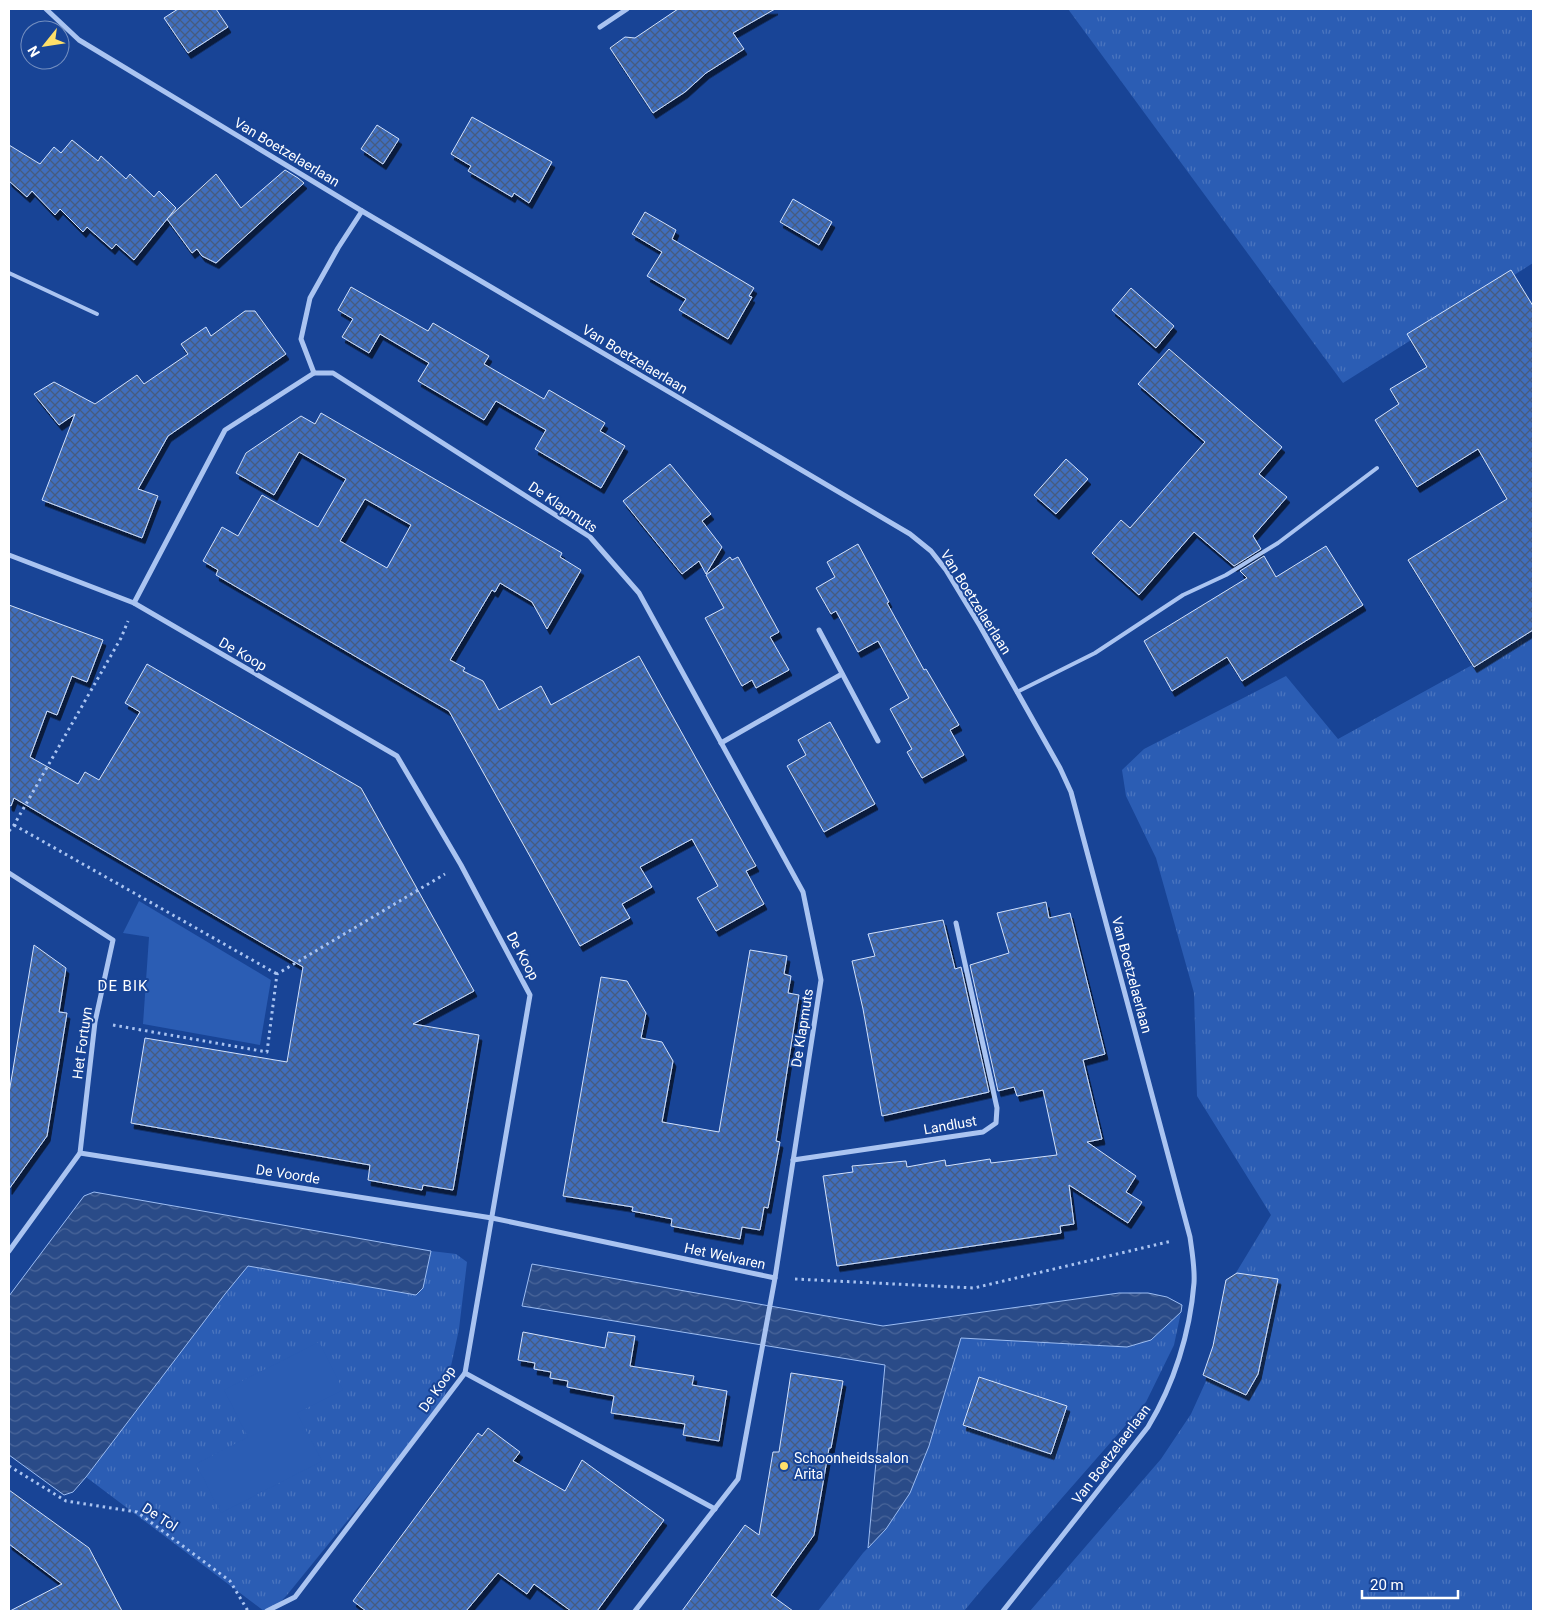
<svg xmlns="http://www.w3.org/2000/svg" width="1542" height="1620" viewBox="0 0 1542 1620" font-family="Roboto,sans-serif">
  <defs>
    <pattern id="grass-tufts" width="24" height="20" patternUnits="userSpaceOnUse" patternTransform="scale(1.25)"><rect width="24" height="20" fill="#2b5db4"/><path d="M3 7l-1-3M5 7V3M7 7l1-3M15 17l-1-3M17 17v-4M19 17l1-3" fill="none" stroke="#4b75bf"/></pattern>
    <pattern id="water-waves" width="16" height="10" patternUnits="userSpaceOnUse" patternTransform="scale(1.25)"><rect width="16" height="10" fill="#2a4b88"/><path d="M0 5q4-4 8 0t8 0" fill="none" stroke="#4a669a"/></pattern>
    <pattern id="building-cross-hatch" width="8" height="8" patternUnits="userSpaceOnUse" patternTransform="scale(1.25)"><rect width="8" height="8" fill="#406ebd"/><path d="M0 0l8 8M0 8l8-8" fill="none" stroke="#475b7f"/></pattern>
    <filter id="shadow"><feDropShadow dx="3" dy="5.5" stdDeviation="0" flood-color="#0009"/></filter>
  </defs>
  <rect width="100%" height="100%" fill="#184496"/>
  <!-- grass -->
  <g fill="url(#grass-tufts)">
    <polygon points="1068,9 1533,9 1533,263 1343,383"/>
    <polygon points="1533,628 1533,1611 1030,1611 1161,1459 1191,1414 1206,1381 1220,1332 1228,1286 1271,1215 1197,1096 1194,993 1156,858 1126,796 1122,770 1144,749 1286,676 1338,739 1474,664"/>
    <polygon points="431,1251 456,1254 467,1262 459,1329 443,1403 287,1595 272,1611 264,1611 86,1477 225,1294 248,1266 416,1295 423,1288"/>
    <polygon points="1181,1312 1174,1345 1146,1402 984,1587 964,1611 818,1611 863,1553 886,1529 910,1493 929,1446 961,1338 1127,1347 1151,1340"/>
  </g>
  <!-- green -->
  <g fill="#2b5db4">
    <polygon points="139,901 271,980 260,1045 143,1024 149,937 123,933"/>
    <polygon points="319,1342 343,1390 297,1413 322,1461 221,1513 196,1464 248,1437 224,1390"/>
  </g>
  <!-- water -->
  <g fill="url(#water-waves)" stroke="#9cbdf3">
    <polygon points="94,1192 431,1251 423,1288 416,1295 248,1266 225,1294 86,1477 73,1492 64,1495 9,1455 9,1296 84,1196"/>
    <polygon points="532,1264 883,1326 1119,1293 1148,1293 1167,1297 1182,1305 1181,1312 1151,1340 1127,1347 961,1338 929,1446 910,1493 886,1529 868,1548 885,1365 522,1306"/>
  </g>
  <!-- building -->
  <g fill="url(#building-cross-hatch)" stroke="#d1e1fc" fill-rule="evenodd" filter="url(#shadow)">
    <polygon points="178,9 216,9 228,27 188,53 164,18"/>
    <polygon points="678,9 775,9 733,33 744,49 706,73 685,92 653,113 610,48 625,37 635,38"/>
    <polygon points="472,117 552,162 529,203 514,193 512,197 468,171 471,166 451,154"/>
    <polygon points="377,125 399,139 383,164 361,149"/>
    <polygon points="72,140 98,161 101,156 126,179 130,174 154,197 159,191 176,208 134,260 116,244 112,249 87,227 83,232 60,209 55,215 32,191 27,197 9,181 9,145 40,164 54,147 61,153"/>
    <polygon points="285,170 298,178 304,183 216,263 202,256 197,249 192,253 167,219 216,174 241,208"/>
    <polygon points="793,199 832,222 819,245 780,222"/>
    <polygon points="645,212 676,230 672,239 754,288 749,296 752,297 728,339 679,310 686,299 647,276 662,252 632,234"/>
    <polygon points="1511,270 1533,306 1533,630 1474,667 1408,560 1507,499 1478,449 1417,487 1375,420 1399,404 1390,389 1427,367 1407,334"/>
    <polygon points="351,287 428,331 433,323 489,356 484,364 544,399 549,390 605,423 600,431 625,446 601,488 535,449 546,430 496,401 484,420 418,381 429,363 380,334 369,353 342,337 353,319 338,310"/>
    <polygon points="1131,288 1174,326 1156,348 1112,310"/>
    <polygon points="245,311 255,311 286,354 168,436 138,489 158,496 142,538 42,500 75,414 59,425 34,394 54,382 95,404 137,375 144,384 188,354 181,344 206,327 211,336"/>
    <polygon points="1169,349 1282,447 1259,474 1287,497 1253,536 1261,549 1234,566 1194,532 1139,595 1092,553 1121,520 1130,528 1205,442 1138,384"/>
    <path d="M321,413L562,553L560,557L581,570L547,629L532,602L500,583L495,592L492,590L450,660L465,668L463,671L483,681L499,710L541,686L551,705L639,656L756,866L746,871L764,904L716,931L697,898L718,886L692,839L640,867L652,887L622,904L630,918L580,946L449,711L216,575L218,570L203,561L222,527L238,536L262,495L318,527L346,479L299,452L274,495L236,473L246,453L301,416L315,424ZM365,499L411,525L387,568L340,541Z"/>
    <polygon points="1066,459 1088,479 1056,514 1034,495"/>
    <polygon points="670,464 711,514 702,521 722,547 706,574 699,561 682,574 623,501"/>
    <polygon points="858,544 889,602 887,603 924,670 926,669 959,725 950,730 964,755 922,778 907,752 912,749 890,709 909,698 878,641 858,652 836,611 831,614 816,588 835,577 827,562"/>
    <polygon points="1326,546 1363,605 1242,681 1227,657 1172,691 1144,641 1247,578 1240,571 1264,556 1276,577"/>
    <polygon points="730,557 732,560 738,557 779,632 770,637 789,670 756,688 752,680 742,686 705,618 724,608 706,575"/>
    <polygon points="9,605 103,640 87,682 72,676 57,715 47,711 30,757 78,784 85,772 99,780 140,712 125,703 147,664 361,788 474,991 413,1024 479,1035 453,1190 423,1185 422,1190 368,1180 370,1165 131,1123 145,1038 287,1062 303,967 14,798 11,806 9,805"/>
    <polygon points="830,722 875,804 824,832 787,766 806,755 798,740"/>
    <polygon points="1046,902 1049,918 1070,913 1105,1054 1083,1060 1102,1139 1087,1142 1136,1176 1126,1192 1142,1202 1128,1223 1069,1185 1074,1224 1060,1226 1061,1233 837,1266 823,1176 853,1172 852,1166 906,1161 907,1167 945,1160 946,1166 990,1159 991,1163 1057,1155 1043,1090 1017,1096 1014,1087 998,1091 970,965 1009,953 997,913"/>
    <polygon points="943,920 955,969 961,967 989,1092 882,1116 863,1009 852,961 875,956 868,934"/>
    <polygon points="34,945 66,968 59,1012 67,1013 47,1136 9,1189 9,1093"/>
    <polygon points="750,950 787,956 784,974 791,976 788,993 799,995 776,1141 780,1142 777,1158 768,1208 764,1207 760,1230 742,1227 740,1239 707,1233 671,1226 672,1219 632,1211 633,1207 563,1196 601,977 627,981 646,1013 641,1038 662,1042 673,1061 662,1122 719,1132"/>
    <polygon points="1237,1273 1278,1279 1258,1374 1246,1395 1203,1375 1213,1346 1226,1280"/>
    <polygon points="523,1332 605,1348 608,1332 635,1336 630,1366 694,1376 692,1385 727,1391 719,1441 683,1435 685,1424 611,1413 614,1396 567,1387 568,1381 550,1378 551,1372 534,1369 535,1363 518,1360"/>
    <polygon points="791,1373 843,1381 831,1448 829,1448 814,1535 771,1595 793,1611 682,1611 745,1525 759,1535 773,1452 779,1452"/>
    <polygon points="979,1377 1067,1406 1051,1454 963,1425"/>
    <polygon points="488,1428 520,1452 513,1461 565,1491 582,1460 664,1520 597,1611 571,1611 534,1584 527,1594 498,1573 466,1611 366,1611 353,1601 478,1433 482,1436"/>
    <polygon points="9,1490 89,1548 122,1611 10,1611 62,1584 9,1544"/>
  </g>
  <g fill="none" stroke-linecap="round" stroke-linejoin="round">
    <!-- path -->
    <g stroke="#aac4f1" stroke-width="3" stroke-dasharray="2.5 4" stroke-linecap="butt">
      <polyline points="14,825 277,974"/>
      <polyline points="9,831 14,825 121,638 128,621"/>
      <polyline points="113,1025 267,1052 277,974 445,874"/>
      <polyline points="795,1279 974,1288 1172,1241"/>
      <polyline points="9,1466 66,1501 137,1512 230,1581 248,1611"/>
    </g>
    <!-- service -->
    <g stroke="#aac4f1" stroke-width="4">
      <polyline points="9,273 97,314"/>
      <polyline points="1017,692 1095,653 1183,595 1226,575 1278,543 1377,468"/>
    </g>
    <!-- minor -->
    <g stroke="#aac4f1" stroke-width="5">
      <path d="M46,9L79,40L362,211L910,534L931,551L946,570L980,626L1060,768L1071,792L1190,1237C1192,1252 1195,1268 1194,1283C1190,1333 1174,1384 1148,1427L1003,1611"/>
      <polyline points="600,27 627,9"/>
      <polyline points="314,373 301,339 310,298 338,248 362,211"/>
      <polyline points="9,555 134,603 397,756 461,865 530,995 465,1373 295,1597 267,1611"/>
      <polyline points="134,603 225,430 314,373 333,373 590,537 639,593 803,892 821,980 775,1278 738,1479 635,1611"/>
      <polyline points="819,630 878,741"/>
      <polyline points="721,743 842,674"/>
      <polyline points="9,873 113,940 95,1022 80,1153 9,1251"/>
      <polyline points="80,1153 492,1218 775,1278"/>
      <polyline points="793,1160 983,1132 996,1123 997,1108 956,923"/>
      <polyline points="465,1373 715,1509"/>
    </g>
  </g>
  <!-- markers -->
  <circle fill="#ffe069" stroke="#184496" stroke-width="2" cx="784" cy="1466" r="5"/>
  <g text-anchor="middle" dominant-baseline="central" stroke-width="4" stroke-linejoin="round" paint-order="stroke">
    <!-- street labels -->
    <g font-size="14" fill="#fff" stroke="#184496">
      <text transform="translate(287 152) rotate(31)">Van Boetzelaerlaan</text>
      <text transform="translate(635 359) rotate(31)">Van Boetzelaerlaan</text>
      <text transform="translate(563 507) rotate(34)">De Klapmuts</text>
      <text transform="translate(976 602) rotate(58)">Van Boetzelaerlaan</text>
      <text transform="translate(243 654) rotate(30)">De Koop</text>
      <text transform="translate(523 956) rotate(62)">De Koop</text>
      <text transform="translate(1132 975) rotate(75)">Van Boetzelaerlaan</text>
      <text transform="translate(802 1028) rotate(-81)">De Klapmuts</text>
      <text transform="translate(82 1043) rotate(-82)">Het Fortuyn</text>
      <text transform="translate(950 1125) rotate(-10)">Landlust</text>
      <text transform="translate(288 1174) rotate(9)">De Voorde</text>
      <text transform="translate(725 1256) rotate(12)">Het Welvaren</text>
      <text transform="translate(437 1389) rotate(-55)">De Koop</text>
      <text transform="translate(1111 1454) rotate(-53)">Van Boetzelaerlaan</text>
      <text transform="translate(160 1517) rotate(33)">De Tol</text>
    </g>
    <!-- poi labels -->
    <g font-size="14" fill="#fff" stroke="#184496" text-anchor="start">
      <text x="794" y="1458">Schoonheidssalon<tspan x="794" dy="16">Arita</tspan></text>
    </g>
    <!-- neighbourhood labels -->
    <g font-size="15" letter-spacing="1" fill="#fff" stroke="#184496">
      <text x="123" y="986">DE BIK</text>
    </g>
  </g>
  <!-- border -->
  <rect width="1542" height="1620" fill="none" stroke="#ffffff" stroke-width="20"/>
  <!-- north arrow -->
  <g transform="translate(45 45) rotate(240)"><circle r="24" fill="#184496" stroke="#748fc0"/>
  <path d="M0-4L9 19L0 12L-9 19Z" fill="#ffe069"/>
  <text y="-8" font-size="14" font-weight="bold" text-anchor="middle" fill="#ffffff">N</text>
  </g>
  <!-- scale -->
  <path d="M1362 1590v8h96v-8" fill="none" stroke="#ffffff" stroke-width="2.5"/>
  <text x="1370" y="1590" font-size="15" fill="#ffffff" stroke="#184496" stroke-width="4" paint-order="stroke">20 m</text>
</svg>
